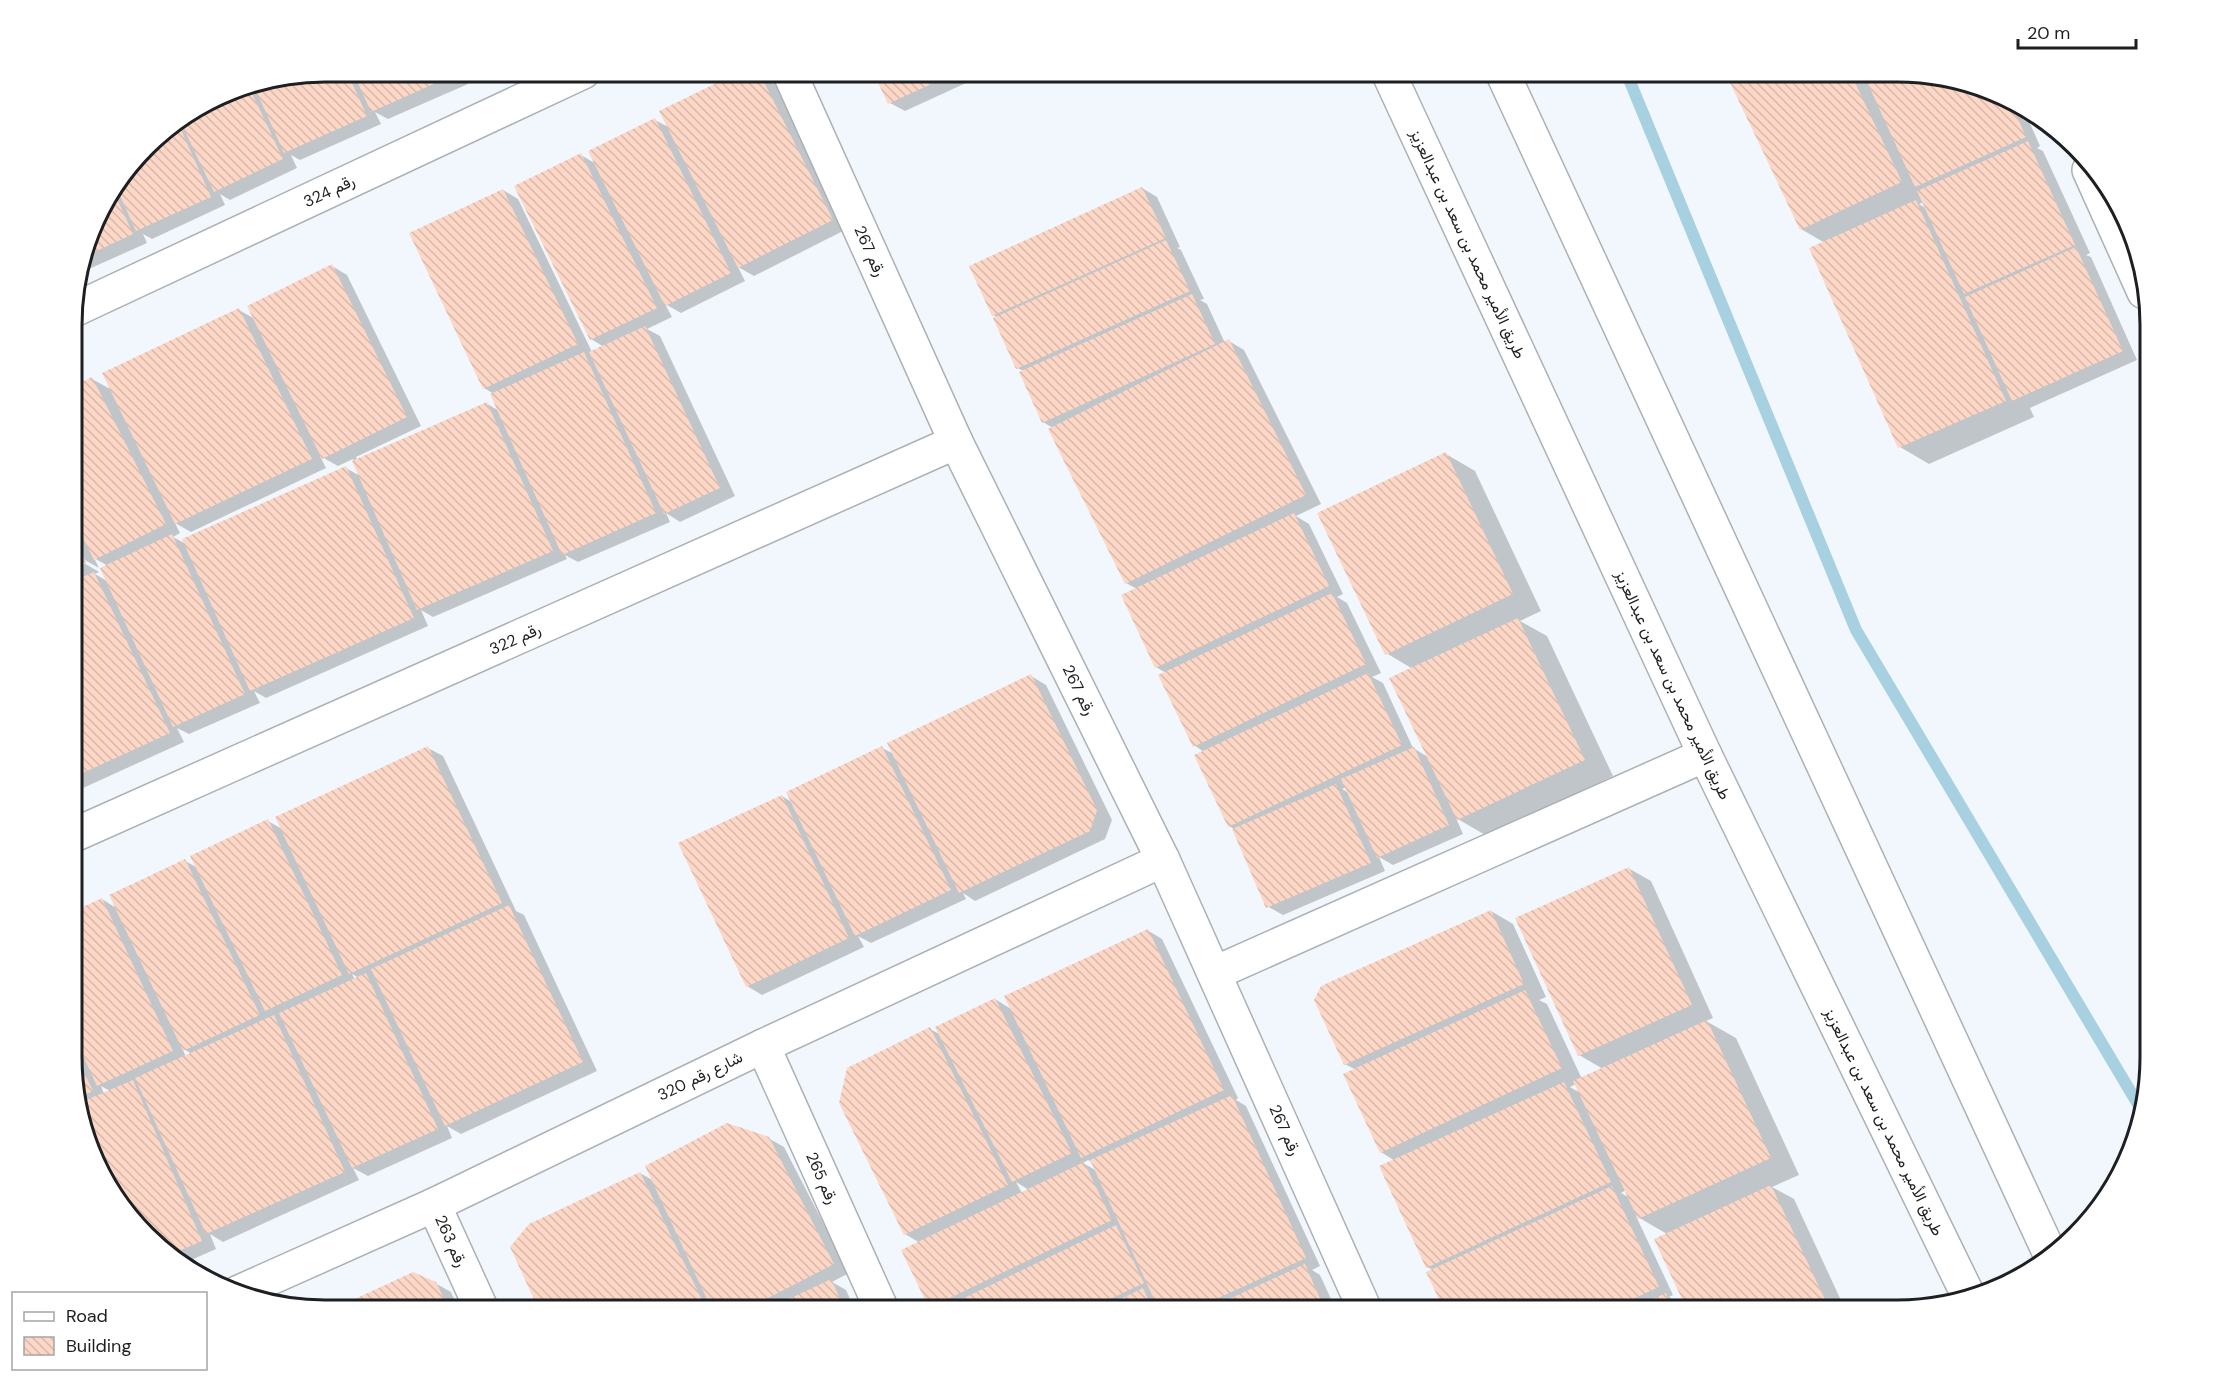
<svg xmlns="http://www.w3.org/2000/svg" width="2222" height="1382" viewBox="0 0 2222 1382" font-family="'DM Sans',Vazirmatn,sans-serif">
  <defs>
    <pattern id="building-back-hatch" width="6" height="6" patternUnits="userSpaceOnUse" patternTransform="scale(1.5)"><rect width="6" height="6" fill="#fdd7c6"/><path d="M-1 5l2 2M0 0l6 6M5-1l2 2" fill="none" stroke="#d8b8aa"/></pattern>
  </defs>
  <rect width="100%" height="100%" fill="#f1f7fd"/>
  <!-- shadow -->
  <g fill="#0003" fill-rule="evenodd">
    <polygon points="326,72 491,72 475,79 464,73 468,84 388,119 375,112 381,124 300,160 291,155 297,168 230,200 220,194 225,205 152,239 143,234 147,243 80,273 98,213 158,135 229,91"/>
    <path d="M742,72H766L770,74L847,229L754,276L738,267L745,281L681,313L665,304L672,317L647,329L660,336L735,496L680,522L666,513L670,522L578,562L565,555L567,559L433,617L421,610L428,626L266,698L254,691L260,703L189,734L177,728L184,742L83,788L74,783V388L92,379L112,390L239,310L255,319L332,266L347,275L421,426L356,457L357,460L486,403L499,411L494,394L484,388L503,190L518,199L592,352L604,347L591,339L516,187L581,155L596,164L655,120L670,128ZM320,456L338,466L353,459L360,476L346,468L186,544L173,537L180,533L175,523L191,532L326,468ZM81,558L99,568L94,558L108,566L107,581L95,574L99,572L79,560Z"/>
    <polygon points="875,72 990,72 905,111 890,103"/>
    <path d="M1726,72H1896L1977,85L2023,108L2040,146L2037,148L2043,151L2090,253L2086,255L2091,257L2137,360L2030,408L2034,417L1929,464L1900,447L1825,243L1801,229ZM1924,202L1927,209L1919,204Z"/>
    <path d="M1142,188L1157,197L1180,247L1177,248L1181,250L1204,299L1200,300L1207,304L1225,343L1229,341L1244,350L1321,504L1296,516L1309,524L1343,594L1337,597L1347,603L1381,673L1372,677L1383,683L1413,748L1428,757L1413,669L1386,653L1446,454L1475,471L1541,611L1520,621L1547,636L1613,776L1487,836L1456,818L1463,834L1393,865L1379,857L1385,871L1283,915L1267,906L1234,829L1229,826L1204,752L1194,745L1166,673L1156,667L1137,589L1126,583L1053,428L1043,422L1024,371L1017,368L998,318L993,315ZM1346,787L1349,793L1342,789Z"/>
    <polygon points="1031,676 1046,685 1112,820 1105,839 975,901 963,893 966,899 871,943 858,936 864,947 762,995 747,986 782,796 793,803 882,748 894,754"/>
    <path d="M428,748L443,756L516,911L524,915L597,1071L461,1134L447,1126L452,1138L368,1176L353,1168L359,1180L223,1242L210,1234L216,1249L182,1264L106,1183L74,1089V912L102,899L116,908L185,861L198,868L268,821L282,829ZM352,974L359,978L355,980ZM182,1048L192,1054L186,1057ZM101,1086L110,1091L104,1094Z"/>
    <path d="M1628,868L1651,881L1713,1018L1706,1021L1736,1038L1799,1175L1772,1187L1794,1199L1845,1309L1688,1310L1667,1234L1636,1216L1673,1295L1669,1297L1681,1304L1683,1310H1446L1433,1270L1427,1267L1395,1161L1381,1152L1356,1070L1345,1064L1491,911L1513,924L1546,997L1539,1000L1547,1004L1582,1079L1603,1069L1579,1055ZM1576,1084L1580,1093L1570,1087ZM1626,1190L1630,1198L1621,1193Z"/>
    <path d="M1147,930L1162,939L1238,1098L1236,1100L1246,1106L1320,1266L1312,1270L1320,1275L1336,1310H935L930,1307L920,1243L905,1234L930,1029L941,1035L995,999L1011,1009ZM1088,1160L1093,1163L1097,1171L1083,1163ZM1016,1182L1029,1190L1022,1193Z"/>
    <polygon points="768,1138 784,1147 849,1273 832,1282 846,1290 855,1310 541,1310 640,1173 654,1181"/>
    <polygon points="435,1283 451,1292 459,1310 334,1310"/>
  </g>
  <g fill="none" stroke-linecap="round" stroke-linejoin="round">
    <!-- stream -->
    <polyline stroke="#a7d0e0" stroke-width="12" points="1626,72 1856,630 2142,1111"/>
  </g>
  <!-- building -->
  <g fill="url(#building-back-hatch)">
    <polygon points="326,72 347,72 367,116 284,153 254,86"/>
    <polygon points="353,72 453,72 454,75 371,112"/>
    <polygon points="739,72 759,72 833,220 738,268 659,111"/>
    <polygon points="873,72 957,72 888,104"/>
    <polygon points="1725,72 1850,72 1902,182 1800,230"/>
    <polygon points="1862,72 1888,72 1867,82"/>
    <polygon points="1894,72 1977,85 2010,101 2026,137 1915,187 1868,84"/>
    <polygon points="249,87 283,159 214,192 180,121 229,91"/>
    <polygon points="655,118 731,273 665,306 588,151"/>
    <polygon points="178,123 211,197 136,231 117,189 158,135"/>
    <polygon points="2028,141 2075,245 1964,294 1917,191"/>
    <polygon points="581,153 657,308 590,340 514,186"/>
    <polygon points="1142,187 1166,238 992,316 969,266"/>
    <polygon points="503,189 578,344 483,389 409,233"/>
    <polygon points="114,192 133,234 86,256 98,213"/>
    <polygon points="1916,200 2006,401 1898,448 1809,248"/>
    <polygon points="1166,240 1190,291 1016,369 993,318"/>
    <polygon points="2076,247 2123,351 2012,401 1965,297"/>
    <polygon points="332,264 407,417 322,459 247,306"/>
    <polygon points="1192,294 1215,344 1042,423 1019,372"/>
    <polygon points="239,308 312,459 175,524 102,373"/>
    <polygon points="645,326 720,488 664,514 589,352"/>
    <polygon points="1229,339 1306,495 1125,584 1048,429"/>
    <polygon points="584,352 656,513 562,555 490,394"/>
    <polygon points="92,377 166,524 94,560 74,520 74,386"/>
    <polygon points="487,402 553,551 417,610 352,461"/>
    <polygon points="1446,452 1513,594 1385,655 1317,513"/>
    <polygon points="346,466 414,618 250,691 182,539"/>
    <polygon points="1294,513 1329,586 1155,668 1121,595"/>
    <polygon points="172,534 245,694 173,727 100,568"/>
    <polygon points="74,538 86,563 74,569"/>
    <polygon points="94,572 170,733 74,777 74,581"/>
    <polygon points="1332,593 1366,664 1193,747 1158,675"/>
    <polygon points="1518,618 1585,760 1457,820 1389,678"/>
    <polygon points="1368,673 1402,745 1228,827 1194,755"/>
    <polygon points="1031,674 1097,810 1090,831 959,893 887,743"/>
    <polygon points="428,746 502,903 349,974 275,817"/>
    <polygon points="882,746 951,890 855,936 786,792"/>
    <polygon points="1414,747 1449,825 1377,858 1341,779"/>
    <polygon points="1336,784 1371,863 1266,908 1232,829"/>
    <polygon points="782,795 849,938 746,987 678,843"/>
    <polygon points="268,819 342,975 265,1011 190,856"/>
    <polygon points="185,859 260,1015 183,1051 109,895"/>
    <polygon points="1629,867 1692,1005 1578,1056 1515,918"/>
    <polygon points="102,898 173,1051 97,1086 74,1036 74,911"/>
    <polygon points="509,905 583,1062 445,1126 371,969"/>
    <polygon points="1491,910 1524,984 1344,1065 1314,1000 1321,986"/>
    <polygon points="1148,929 1224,1090 1081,1158 1004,996"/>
    <polygon points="366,973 438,1129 352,1168 279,1013"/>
    <polygon points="1525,990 1562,1068 1380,1153 1343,1074"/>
    <polygon points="995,998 1072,1153 1012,1182 935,1027"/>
    <polygon points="274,1015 345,1172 206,1234 135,1078"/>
    <polygon points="1707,1020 1771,1158 1638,1219 1573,1081"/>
    <polygon points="930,1027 1008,1185 904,1235 839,1103 847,1068"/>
    <polygon points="74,1052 93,1091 77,1098 74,1089"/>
    <polygon points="133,1080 202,1241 172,1254 106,1183 79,1103"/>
    <polygon points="1564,1082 1611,1182 1426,1268 1379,1166"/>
    <polygon points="1232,1095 1306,1258 1192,1310 1159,1310 1090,1160"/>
    <polygon points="727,1123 769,1137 834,1264 745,1310 712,1310 645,1166"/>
    <polygon points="1084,1162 1112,1220 929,1308 901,1250"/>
    <polygon points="640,1172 707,1310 539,1310 510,1247 529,1224"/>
    <polygon points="1771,1185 1830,1310 1687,1310 1654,1239"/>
    <polygon points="1612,1186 1659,1287 1609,1310 1444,1310 1426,1272"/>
    <polygon points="1116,1225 1144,1283 1087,1310 939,1310"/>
    <polygon points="1305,1264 1325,1310 1205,1310"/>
    <polygon points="413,1272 436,1282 449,1310 331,1310"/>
    <polygon points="831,1279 845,1310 766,1310"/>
    <polygon points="1143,1288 1153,1310 1098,1310"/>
    <polygon points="1666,1293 1673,1310 1630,1310"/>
  </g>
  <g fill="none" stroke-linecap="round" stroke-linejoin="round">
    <defs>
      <g id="minor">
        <polyline points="789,72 956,442 1163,860 1365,1310"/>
        <polyline points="2089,170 2144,292"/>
        <polyline points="74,310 583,72"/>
        <polyline points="74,835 956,442"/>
        <polyline points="1215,973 1705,755"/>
        <polyline points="763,1046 882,1310"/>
        <polyline points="434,1205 482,1310"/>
        <polyline points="237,1293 434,1205 763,1046 1163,860"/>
      </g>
      <g id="major">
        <polyline points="1388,72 1705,755 1967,1293"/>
        <polyline points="1502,72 2049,1252"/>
      </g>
    </defs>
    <!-- minor casing -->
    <use href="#minor" stroke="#abb1b6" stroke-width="36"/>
    <!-- major casing -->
    <use href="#major" stroke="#abb1b6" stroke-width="36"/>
    <!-- minor -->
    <use href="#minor" stroke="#fff" stroke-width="33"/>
    <!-- major -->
    <use href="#major" stroke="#fff" stroke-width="33"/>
  </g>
  <g text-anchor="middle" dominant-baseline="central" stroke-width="5" stroke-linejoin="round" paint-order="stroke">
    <!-- street labels -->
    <g font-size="16" fill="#1d1f22" stroke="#fff">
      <text transform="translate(329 191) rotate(-25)">رقم 324</text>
      <text transform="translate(1468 244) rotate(65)">طريق الأمير محمد بن سعد بن عبدالعزيز</text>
      <text transform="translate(870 251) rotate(66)">رقم 267</text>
      <text transform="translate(515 639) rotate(-24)">رقم 322</text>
      <text transform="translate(1673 685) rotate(65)">طريق الأمير محمد بن سعد بن عبدالعزيز</text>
      <text transform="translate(1079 690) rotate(64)">رقم 267</text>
      <text transform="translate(700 1076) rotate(-26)">شارع رقم 320</text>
      <text transform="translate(1884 1122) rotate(64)">طريق الأمير محمد بن سعد بن عبدالعزيز</text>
      <text transform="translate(1285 1130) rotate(66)">رقم 267</text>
      <text transform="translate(822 1178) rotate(66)">رقم 265</text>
      <text transform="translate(451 1241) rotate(66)">رقم 263</text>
    </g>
  </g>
  <!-- crop -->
  <path d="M0 0H2222V1382H0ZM325 82H1897A243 243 0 0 1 2140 325V1057A243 243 0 0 1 1897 1300H325A243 243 0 0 1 82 1057V325A243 243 0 0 1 325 82Z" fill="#fff" fill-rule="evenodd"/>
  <path fill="none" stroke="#1d1f22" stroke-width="3" d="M325 82H1897A243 243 0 0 1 2140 325V1057A243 243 0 0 1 1897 1300H325A243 243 0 0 1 82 1057V325A243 243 0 0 1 325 82Z"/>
  <!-- legend -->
  <rect x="12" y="1292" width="195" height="78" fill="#ffffff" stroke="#a5a5a7" stroke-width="1.5"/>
  <rect x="24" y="1312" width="30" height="9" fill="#ffffff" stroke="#a5a5a7" stroke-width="1.5"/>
  <text x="66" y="1322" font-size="18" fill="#1d1f22">Road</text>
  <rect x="24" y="1337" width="30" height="18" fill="url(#building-back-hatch)" stroke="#a5a5a7" stroke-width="1.5"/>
  <text x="66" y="1352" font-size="18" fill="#1d1f22">Building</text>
  <!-- scale -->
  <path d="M2018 39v9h118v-9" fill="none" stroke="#1d1f22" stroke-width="3"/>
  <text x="2027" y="39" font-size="18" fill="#1d1f22" stroke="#ffffff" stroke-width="4.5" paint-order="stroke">20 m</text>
</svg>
